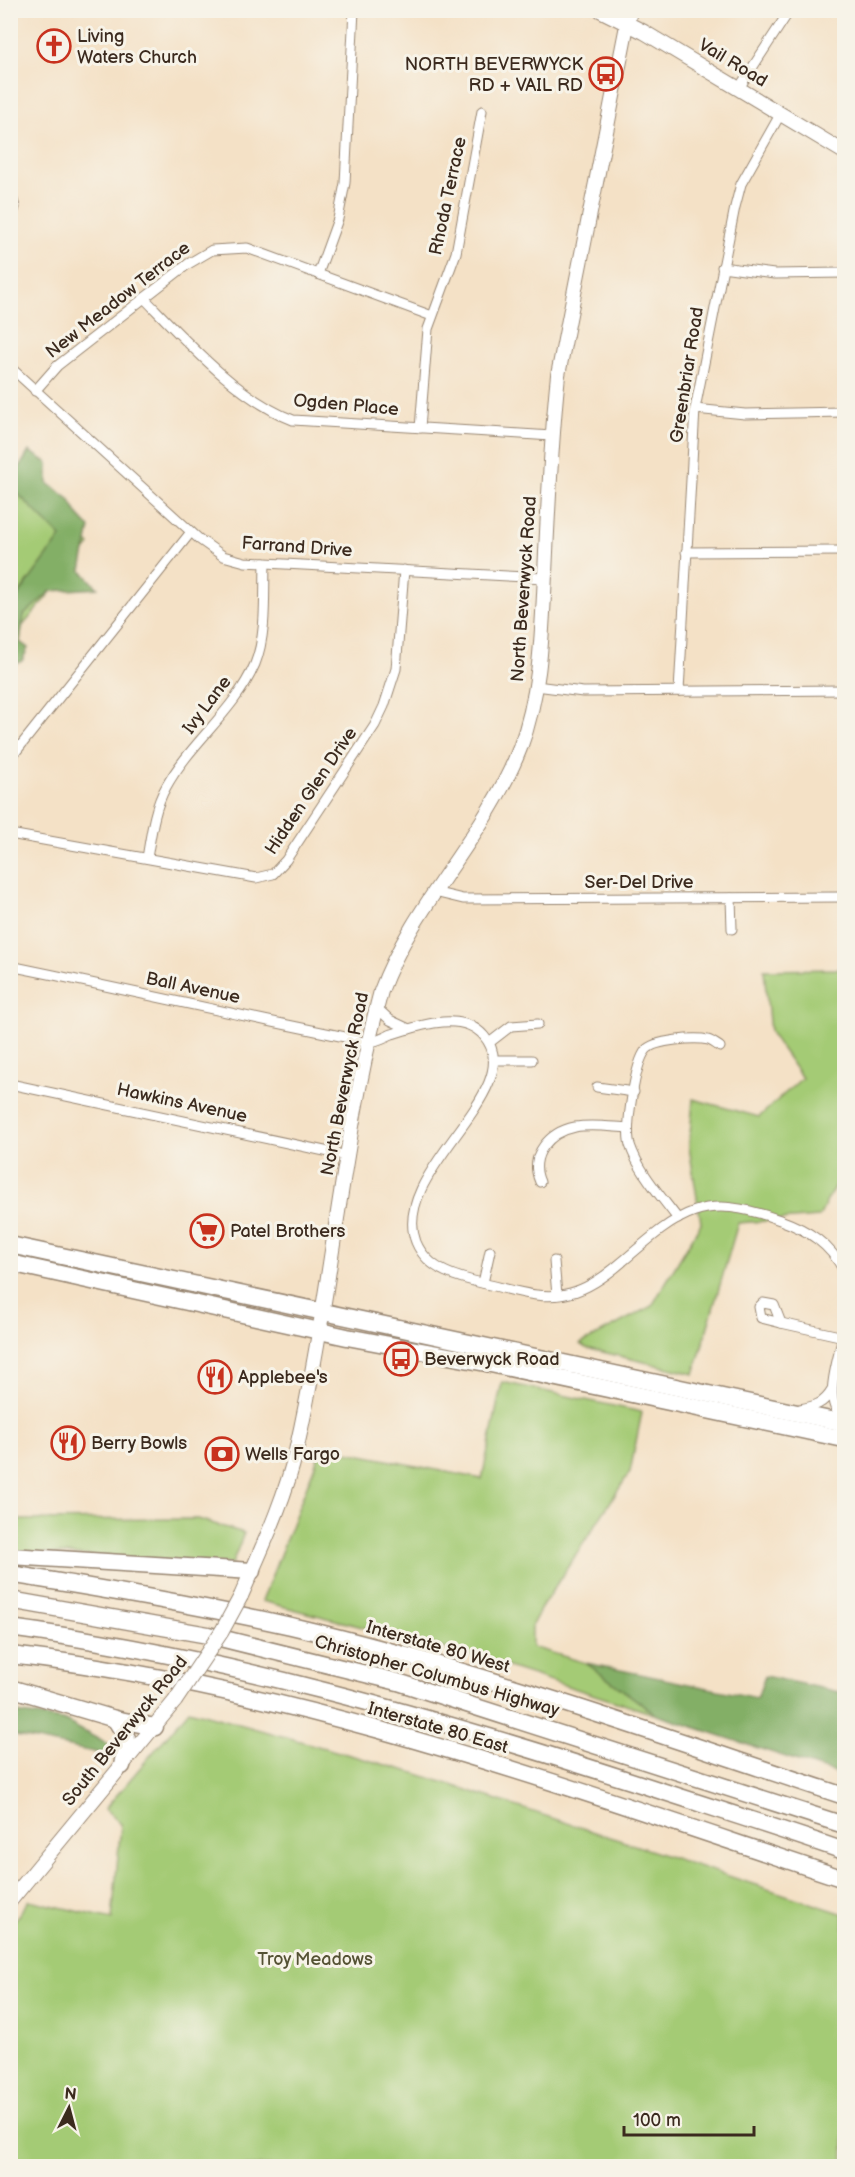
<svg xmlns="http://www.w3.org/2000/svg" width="855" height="2177" viewBox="0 0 855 2177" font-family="'Balsamiq Sans',sans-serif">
  <rect width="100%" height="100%" fill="#f7f3e8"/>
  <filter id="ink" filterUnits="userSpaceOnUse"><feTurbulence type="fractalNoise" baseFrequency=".0167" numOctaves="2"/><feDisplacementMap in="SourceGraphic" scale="12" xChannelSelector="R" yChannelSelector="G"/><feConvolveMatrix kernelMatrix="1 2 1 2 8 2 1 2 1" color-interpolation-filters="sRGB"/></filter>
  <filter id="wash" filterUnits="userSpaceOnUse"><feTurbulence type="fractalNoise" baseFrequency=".008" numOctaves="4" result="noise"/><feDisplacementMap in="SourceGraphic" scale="24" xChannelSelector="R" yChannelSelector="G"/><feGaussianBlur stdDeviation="1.35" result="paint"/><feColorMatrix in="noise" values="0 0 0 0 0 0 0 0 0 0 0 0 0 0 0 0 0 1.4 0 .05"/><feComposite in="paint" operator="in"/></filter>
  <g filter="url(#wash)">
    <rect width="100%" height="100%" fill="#f4e1c6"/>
    <!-- green -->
    <g fill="#a4cb75" stroke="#707a4a" stroke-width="1.5">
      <polygon points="11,467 90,545 11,640"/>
      <polygon points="844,969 844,1167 819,1217 738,1223 694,1374 586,1348 580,1344 652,1306 701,1223 689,1147 693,1099 759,1117 802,1078 770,1032 764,970"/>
      <polygon points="502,1382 642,1412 630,1472 541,1608 532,1625 532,1647 586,1663 657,1715 474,1656 262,1601 322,1447 482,1479"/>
      <polygon points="198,1519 244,1533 232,1564 11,1551 10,1520"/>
      <polygon points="189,1710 418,1774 844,1914 844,2166 11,2166 11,1925 29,1900 112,1919 121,1824 105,1809"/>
    </g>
    <!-- forest -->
    <g fill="#83af66" stroke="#5f6c42" stroke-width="1.5">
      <polygon points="29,451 48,463 48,483 69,499 78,515 90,528 81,570 98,588 51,591 24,615 20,642 28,648 22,661 11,666 11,605 61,537 11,487 11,463 18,470"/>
      <polygon points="586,1663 757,1698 765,1676 844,1693 844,1776 657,1715"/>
      <polygon points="10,1712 63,1720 113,1747 108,1755 11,1735"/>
    </g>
  </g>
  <g filter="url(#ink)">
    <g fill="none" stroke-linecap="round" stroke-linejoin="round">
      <defs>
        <g id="street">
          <polyline points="739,88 790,10"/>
          <polyline points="10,190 15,207 10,224"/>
          <polyline points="722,267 774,274 844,273"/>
          <polyline points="318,274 338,219 345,183 354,10"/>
          <path d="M144,298C185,340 238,399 293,420L552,436"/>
          <polyline points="10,367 199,539 223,556 245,562 545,578"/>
          <polyline points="35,391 57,366 188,264 212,250 247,248 432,316"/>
          <polyline points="695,409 745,414 844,412"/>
          <polyline points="420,428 428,329 456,253 482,111"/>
          <polyline points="686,552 844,551"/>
          <polyline points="536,686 583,692 844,690"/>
          <polyline points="679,691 695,409 735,207 741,184 781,113"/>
          <polyline points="10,759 191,532"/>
          <polyline points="10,834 256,878 273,874 286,860 375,725 384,706 396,669 404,570"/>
          <path d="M147,858C151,835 154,808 166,787C190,743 235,711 255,664C267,634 264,595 265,563"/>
          <polyline points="434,892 463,899 844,897"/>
          <polyline points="731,898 732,929"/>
          <path d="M10,966C98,984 186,1003 273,1022C297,1027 321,1032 345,1037C352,1039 361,1043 369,1042C376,1042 385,1037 392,1034C418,1026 462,1010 484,1036C531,1090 389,1172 416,1242C428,1271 459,1278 486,1284C513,1290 543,1301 570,1293C590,1288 607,1275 622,1262C681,1211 702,1192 780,1220C808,1230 830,1244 844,1271"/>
          <polyline points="377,1008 390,1020 409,1029"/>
          <polyline points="489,1043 511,1026 538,1024"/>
          <polyline points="494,1060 532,1060"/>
          <polyline points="10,1084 348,1156"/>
          <polyline points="597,1087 634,1092"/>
          <path d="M540,1182C528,1155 550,1132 575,1127C592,1124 611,1127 628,1128"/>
          <path d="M678,1219C661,1196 639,1172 630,1145C625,1128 635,1063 646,1050C654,1040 696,1037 708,1040C712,1041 717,1045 720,1047"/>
          <polyline points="554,1261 557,1295"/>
          <polyline points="483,1283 490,1251"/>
          <polygon points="763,1303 774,1305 781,1323 761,1318 759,1307"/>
          <polyline points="781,1323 844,1337"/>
          <path d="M800,1409C815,1406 824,1404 832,1390"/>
          <path d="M844,1419C820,1402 840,1356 844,1331"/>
        </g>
        <g id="secondary">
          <polyline points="600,10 644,32 844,152"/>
          <path d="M241,1596C261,1550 285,1500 296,1451C331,1299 341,1142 381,991C414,902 486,836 520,748C541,692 542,633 545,574C548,507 551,441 558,375L630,10"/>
          <polyline points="10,1901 175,1701"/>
        </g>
        <g id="highway">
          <polyline points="10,1245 844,1423"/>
          <polyline points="10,1263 347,1337 486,1363 844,1439"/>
          <polyline points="10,1556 252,1571"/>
          <path d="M10,1574C104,1589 198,1605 291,1626C479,1670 662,1736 844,1796"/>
          <polyline points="10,1600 208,1635 398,1682 844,1825"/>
          <path d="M10,1628C224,1657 429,1716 634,1782C704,1805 775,1827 844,1851"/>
          <path d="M10,1655C298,1687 572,1789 844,1879"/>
          <polyline points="10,1688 115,1719 155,1727"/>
          <polyline points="115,1719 127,1738 122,1766"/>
        </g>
      </defs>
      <!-- street casing -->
      <use href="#street" stroke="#988672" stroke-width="11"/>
      <!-- secondary casing -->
      <use href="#secondary" stroke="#988672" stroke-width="16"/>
      <!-- highway casing -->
      <use href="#highway" stroke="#988672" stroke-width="19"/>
      <!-- street -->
      <use href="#street" stroke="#fff" stroke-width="9"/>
      <!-- secondary -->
      <use href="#secondary" stroke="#fff" stroke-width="14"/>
      <!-- highway -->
      <use href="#highway" stroke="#fff" stroke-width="16"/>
      <defs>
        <polyline id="secondary-bridge" points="175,1701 222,1631 241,1596"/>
      </defs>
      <!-- secondary-bridge casing -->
      <use href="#secondary-bridge" stroke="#988672" stroke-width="16" stroke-linecap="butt"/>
      <!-- secondary-bridge -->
      <use href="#secondary-bridge" stroke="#fff" stroke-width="14"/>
    </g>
  </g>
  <!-- icons -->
  <defs>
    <symbol id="church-ring" viewBox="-11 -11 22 22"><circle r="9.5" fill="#f7f3e8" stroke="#c8321e" stroke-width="1.5"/><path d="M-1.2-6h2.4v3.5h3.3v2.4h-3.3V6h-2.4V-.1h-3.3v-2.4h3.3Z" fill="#c8321e"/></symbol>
    <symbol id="bus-ring" viewBox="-11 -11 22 22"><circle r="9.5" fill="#f7f3e8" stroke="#c8321e" stroke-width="1.5"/><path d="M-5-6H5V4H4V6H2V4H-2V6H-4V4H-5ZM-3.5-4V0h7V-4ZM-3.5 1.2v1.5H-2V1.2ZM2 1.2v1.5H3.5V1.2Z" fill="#c8321e"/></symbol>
    <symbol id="supermarket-ring" viewBox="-11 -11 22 22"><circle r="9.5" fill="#f7f3e8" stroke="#c8321e" stroke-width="1.5"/><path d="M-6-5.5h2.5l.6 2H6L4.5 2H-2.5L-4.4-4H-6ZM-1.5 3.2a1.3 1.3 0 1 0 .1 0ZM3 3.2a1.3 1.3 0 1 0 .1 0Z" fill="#c8321e"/></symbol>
    <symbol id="restaurant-ring" viewBox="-11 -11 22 22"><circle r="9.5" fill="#f7f3e8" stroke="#c8321e" stroke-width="1.5"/><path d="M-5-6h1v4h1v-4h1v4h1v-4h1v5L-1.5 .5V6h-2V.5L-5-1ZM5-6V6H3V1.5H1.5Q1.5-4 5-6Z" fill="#c8321e"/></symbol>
    <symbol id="bank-ring" viewBox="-11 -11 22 22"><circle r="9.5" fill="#f7f3e8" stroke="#c8321e" stroke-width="1.5"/><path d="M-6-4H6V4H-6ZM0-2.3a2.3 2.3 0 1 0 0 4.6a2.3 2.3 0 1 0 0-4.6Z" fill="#c8321e"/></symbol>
  </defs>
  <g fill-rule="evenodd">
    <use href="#church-ring" x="35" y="27" width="38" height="38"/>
    <use href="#bus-ring" x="587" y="55" width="38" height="38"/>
    <use href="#supermarket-ring" x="188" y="1212" width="38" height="38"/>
    <use href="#bus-ring" x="382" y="1340" width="38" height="38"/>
    <use href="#restaurant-ring" x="196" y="1358" width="38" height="38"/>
    <use href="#restaurant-ring" x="49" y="1424" width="38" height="38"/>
    <use href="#bank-ring" x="203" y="1435" width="38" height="38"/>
  </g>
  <g text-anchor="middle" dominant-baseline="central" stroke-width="6" stroke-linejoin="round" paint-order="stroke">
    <!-- poi labels -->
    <g font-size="18" fill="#3b2a1e" stroke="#f7f3e8" text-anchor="start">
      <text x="77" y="36">Living<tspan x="77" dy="21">Waters Church</tspan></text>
      <text x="583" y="64" text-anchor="end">NORTH BEVERWYCK<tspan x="583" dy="21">RD + VAIL RD</tspan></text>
      <text x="230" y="1231">Patel Brothers</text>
      <text x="424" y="1359">Beverwyck Road</text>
      <text x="238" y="1377">Applebee's</text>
      <text x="91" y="1443">Berry Bowls</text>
      <text x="245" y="1454">Wells Fargo</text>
    </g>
    <!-- street labels -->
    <g font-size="18" fill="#3b2a1e" stroke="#f7f3e8">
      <text transform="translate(733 63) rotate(31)">Vail Road</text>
      <text transform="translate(448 196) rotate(-78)">Rhoda Terrace</text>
      <text transform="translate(118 300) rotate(-38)">New Meadow Terrace</text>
      <text transform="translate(687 375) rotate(-81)">Greenbriar Road</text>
      <text transform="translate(346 405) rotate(5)">Ogden Place</text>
      <text transform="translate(297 547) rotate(4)">Farrand Drive</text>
      <text transform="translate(524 589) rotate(-86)">North Beverwyck Road</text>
      <text transform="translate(207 705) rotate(-53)">Ivy Lane</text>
      <text transform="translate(311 791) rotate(-56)">Hidden Glen Drive</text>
      <text x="639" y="882">Ser-Del Drive</text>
      <text transform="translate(193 988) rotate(12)">Ball Avenue</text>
      <text transform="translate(345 1084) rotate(-79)">North Beverwyck Road</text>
      <text transform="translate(182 1103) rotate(12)">Hawkins Avenue</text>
      <text transform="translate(438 1647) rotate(16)">Interstate 80 West</text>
      <text transform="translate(437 1676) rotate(16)">Christopher Columbus Highway</text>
      <text transform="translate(438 1728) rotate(16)">Interstate 80 East</text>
      <text transform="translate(125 1731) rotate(-51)">South Beverwyck Road</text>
    </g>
    <!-- park labels -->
    <g font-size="18" fill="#555234" stroke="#f7f3e8">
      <text x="315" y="1959">Troy Meadows</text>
    </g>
  </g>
  <!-- margin -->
  <rect width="855" height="2177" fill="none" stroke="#f7f3e8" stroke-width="36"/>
  <!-- north arrow -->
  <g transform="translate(69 2108) rotate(6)" stroke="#f7f3e8" stroke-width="4.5" paint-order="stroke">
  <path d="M0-4.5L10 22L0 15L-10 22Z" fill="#3b2a1e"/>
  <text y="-9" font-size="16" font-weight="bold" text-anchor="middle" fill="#3b2a1e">N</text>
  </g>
  <!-- scale -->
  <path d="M624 2126v9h130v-9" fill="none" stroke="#3b2a1e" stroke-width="3"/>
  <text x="633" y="2126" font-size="18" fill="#3b2a1e" stroke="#f7f3e8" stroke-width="4.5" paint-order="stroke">100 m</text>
</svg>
